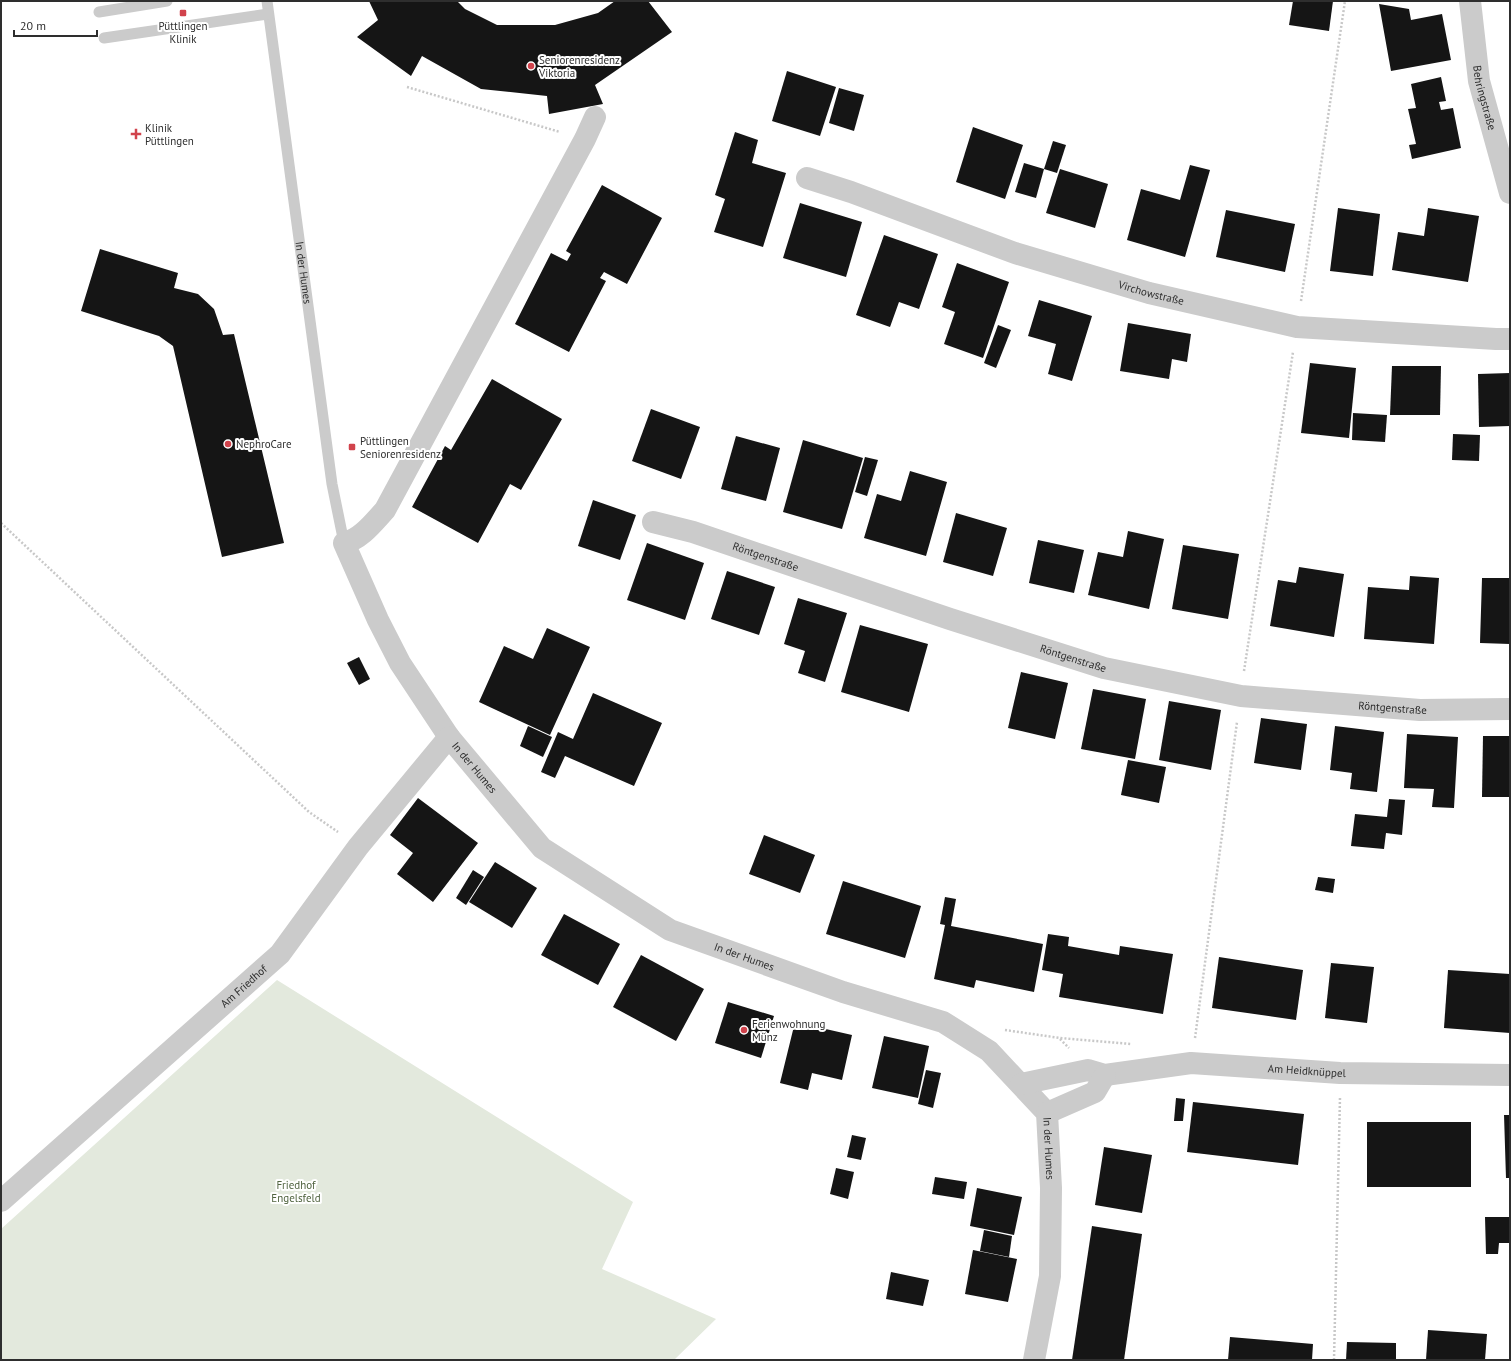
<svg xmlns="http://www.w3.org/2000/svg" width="1511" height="1361" viewBox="0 0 1511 1361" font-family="'PT Sans',sans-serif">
  <rect width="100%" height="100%" fill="#fff"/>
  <!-- green -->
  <polygon fill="#e3e9dd" points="277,980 633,1202 602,1269 716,1319 674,1360 1,1360 1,1229"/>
  <!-- building -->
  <g fill="#151515">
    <polygon points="369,1 457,1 465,9 497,25 555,25 598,13 615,1 648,1 672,32 595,85 603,104 549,114 547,96 481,89 422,56 411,76 357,37 378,20"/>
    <polygon points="1293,1 1333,1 1329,31 1289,25"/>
    <polygon points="1379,4 1409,9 1411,20 1442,14 1451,60 1391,71"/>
    <polygon points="787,71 836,87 820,136 772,121"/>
    <polygon points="1441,77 1446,101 1439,102 1441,110 1453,108 1461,148 1412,159 1409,145 1416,144 1408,109 1416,108 1411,84"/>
    <polygon points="839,88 864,95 854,131 829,123"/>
    <polygon points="973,127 1023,145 1005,199 956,182"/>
    <polygon points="735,132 758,140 752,163 786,173 763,247 714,232 725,199 715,195"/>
    <polygon points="1053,141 1066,145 1057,173 1044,169"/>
    <polygon points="1024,163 1044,169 1036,198 1015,192"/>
    <polygon points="1190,165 1210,170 1185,257 1127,240 1141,189 1180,200"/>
    <polygon points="1060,169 1108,184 1095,228 1046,213"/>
    <polygon points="602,185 662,218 627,284 604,272 600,278 606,281 569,352 515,324 551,253 567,261 571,254 566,251"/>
    <polygon points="800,203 862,222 846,277 783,258"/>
    <polygon points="1338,208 1380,214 1373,276 1330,271"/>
    <polygon points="1428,208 1479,216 1468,282 1392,270 1398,232 1424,236"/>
    <polygon points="1226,210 1295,224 1285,272 1216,257"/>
    <polygon points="884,235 938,254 919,309 899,302 890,327 856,315"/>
    <polygon points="100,249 178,273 174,288 198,294 214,309 223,335 234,334 284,543 222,557 173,346 159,336 81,311"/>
    <polygon points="957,263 1009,282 983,358 944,344 955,312 942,307"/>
    <polygon points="1039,300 1092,316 1072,381 1048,374 1056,344 1028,336"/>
    <polygon points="1128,323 1191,334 1187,362 1172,359 1169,379 1120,371"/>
    <polygon points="998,325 1011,330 996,368 984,363"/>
    <polygon points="1310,363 1356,368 1349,438 1301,433"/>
    <polygon points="1392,366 1441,366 1440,415 1390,415"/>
    <polygon points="1510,373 1510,426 1479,427 1478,374"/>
    <polygon points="492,379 562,419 521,490 510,484 478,543 412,507 445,446 451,450"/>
    <polygon points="651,409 700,427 681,479 632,461"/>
    <polygon points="1353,413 1387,415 1385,442 1352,440"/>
    <polygon points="1453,434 1480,435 1479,461 1452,460"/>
    <polygon points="736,436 780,448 766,501 721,489"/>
    <polygon points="803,440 863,458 842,529 783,512"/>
    <polygon points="865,457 878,460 867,496 855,492"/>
    <polygon points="910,471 947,482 926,556 864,538 877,494 901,501"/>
    <polygon points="593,500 636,515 620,560 578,546"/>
    <polygon points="956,513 1007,528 993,576 943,562"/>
    <polygon points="1128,531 1164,539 1149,609 1088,595 1098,552 1123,557"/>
    <polygon points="1038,540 1084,550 1074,593 1029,583"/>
    <polygon points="647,543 704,563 685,620 627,600"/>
    <polygon points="1183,545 1239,554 1228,619 1172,609"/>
    <polygon points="1299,567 1344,574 1334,637 1270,626 1278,580 1296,583"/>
    <polygon points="727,571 775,587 759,635 711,619"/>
    <polygon points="1410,576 1439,578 1434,644 1364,639 1368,587 1409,590"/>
    <polygon points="1482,578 1510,578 1510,644 1480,643"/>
    <polygon points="798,598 847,613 825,682 798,673 805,651 784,644"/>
    <polygon points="860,625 928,644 909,712 841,692"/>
    <polygon points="547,628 590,647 550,735 479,702 504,646 533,659"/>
    <polygon points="359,657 370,679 359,685 347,663"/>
    <polygon points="1021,672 1068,683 1055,739 1008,728"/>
    <polygon points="1093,689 1146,699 1135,759 1081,749"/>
    <polygon points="593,693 662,723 634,786 565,756 555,778 541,772 558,732 573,739"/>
    <polygon points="1169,701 1221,710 1211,770 1159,760"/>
    <polygon points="1261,718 1307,724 1301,770 1254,763"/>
    <polygon points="528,726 552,737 543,757 520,746"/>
    <polygon points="1335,726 1384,732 1377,792 1350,789 1352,773 1330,770"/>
    <polygon points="1407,734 1458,737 1454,808 1432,807 1434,789 1404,788"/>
    <polygon points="1483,736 1510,736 1510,797 1482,797"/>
    <polygon points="1128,760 1166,767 1159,803 1121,795"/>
    <polygon points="418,798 478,843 433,902 397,874 413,853 390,835"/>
    <polygon points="1389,799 1405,800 1402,835 1386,833 1384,849 1351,846 1355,814 1387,817"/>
    <polygon points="764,835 815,855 800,893 749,874"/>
    <polygon points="495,862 537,888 512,928 469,902"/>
    <polygon points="473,870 484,877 466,905 456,898"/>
    <polygon points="1318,877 1335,879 1333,893 1315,890"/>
    <polygon points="843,881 921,906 905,958 826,934"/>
    <polygon points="945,897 956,899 951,926 1043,944 1034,992 976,980 974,988 934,979 945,925 940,924"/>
    <polygon points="564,914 620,944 598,985 541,955"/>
    <polygon points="1048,934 1069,937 1068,946 1119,955 1120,946 1173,954 1163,1014 1059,997 1063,974 1042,970"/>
    <polygon points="641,955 704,989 676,1041 613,1007"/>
    <polygon points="1219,957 1303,970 1296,1020 1212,1008"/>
    <polygon points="1331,963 1374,967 1367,1023 1325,1018"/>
    <polygon points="1448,970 1510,974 1510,1033 1444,1028"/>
    <polygon points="728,1002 774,1016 761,1058 715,1043"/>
    <polygon points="795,1022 852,1035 842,1080 812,1073 808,1090 780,1083"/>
    <polygon points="884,1036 929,1046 918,1098 872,1088"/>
    <polygon points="926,1070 941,1073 933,1108 918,1104"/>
    <polygon points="1176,1098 1185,1099 1183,1121 1174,1121"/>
    <polygon points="1193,1102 1304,1114 1298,1165 1187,1152"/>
    <polygon points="1504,1115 1510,1115 1510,1178 1506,1178"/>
    <rect x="1367" y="1122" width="104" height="65"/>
    <polygon points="852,1135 866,1138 861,1160 847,1157"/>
    <polygon points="1104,1147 1152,1155 1142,1213 1095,1205"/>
    <polygon points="836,1168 854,1172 848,1199 830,1194"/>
    <polygon points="935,1177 967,1182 964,1199 932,1194"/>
    <polygon points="977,1188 1022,1197 1014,1235 970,1226"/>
    <polygon points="1485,1217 1510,1217 1510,1243 1499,1243 1498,1254 1486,1254"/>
    <polygon points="1092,1226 1142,1234 1124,1360 1072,1360"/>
    <polygon points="984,1230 1012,1236 1009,1257 980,1251"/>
    <polygon points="973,1250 1017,1259 1008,1302 965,1294"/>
    <polygon points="891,1272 929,1280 923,1306 886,1299"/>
    <polygon points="1428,1330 1487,1334 1485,1360 1426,1360"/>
    <polygon points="1230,1337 1313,1344 1312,1360 1228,1360"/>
    <polygon points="1347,1342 1396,1343 1396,1360 1346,1360"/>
  </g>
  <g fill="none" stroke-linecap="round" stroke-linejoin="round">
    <!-- path -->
    <g stroke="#c8c8c8" stroke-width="2.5" stroke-dasharray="2 2" stroke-linecap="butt">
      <polyline points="407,87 560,132"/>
      <polyline points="1301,301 1345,1"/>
      <polyline points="1,523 309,812 338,832"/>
      <polyline points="1244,671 1293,352"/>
      <polyline points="1005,1030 1060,1038 1131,1044"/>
      <polyline points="1195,1038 1237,722"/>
      <polyline points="1060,1039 1069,1048"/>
      <polyline points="1334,1360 1340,1097"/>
    </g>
    <!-- service -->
    <g stroke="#cbcbcb" stroke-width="11">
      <path id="s1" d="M267,1L332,484L344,543"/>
      <polyline points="99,12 167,1"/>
      <polyline points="104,38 268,14"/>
    </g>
    <!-- minor -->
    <g stroke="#cbcbcb" stroke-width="22">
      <path id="s2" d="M1470,1L1479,81L1510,193"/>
      <path id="s3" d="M595,117L585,139L385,510C373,523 361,539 344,543L378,620L400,663L449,737L542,848L670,930L843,992L943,1022L989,1051L1047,1113L1051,1188L1050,1276L1034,1360"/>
      <path id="s4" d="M807,178L851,192L1015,253L1149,293L1297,327L1496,339H1510"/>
      <path id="s5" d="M653,522L693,532L950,619L1104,668L1241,696L1420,710L1510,709"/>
      <path id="s6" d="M1021,1084L1088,1070L1105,1075L1191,1063L1340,1073L1510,1075"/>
      <polyline points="1047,1113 1095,1092 1105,1075"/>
      <path id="s7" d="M1,1201L280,954L358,847L449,737"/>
    </g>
  </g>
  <!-- markers -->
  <g fill="#d1434c" stroke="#fff" stroke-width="1.5">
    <rect x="179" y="9" width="8" height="8" rx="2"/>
    <circle cx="531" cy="66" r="4"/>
    <path d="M134 128h4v4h4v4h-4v4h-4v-4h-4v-4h4z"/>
    <circle cx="228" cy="444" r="4"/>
    <rect x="348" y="443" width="8" height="8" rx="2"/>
    <circle cx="744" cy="1030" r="4"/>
  </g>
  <g text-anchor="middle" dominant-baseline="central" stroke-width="4" stroke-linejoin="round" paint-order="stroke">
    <!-- poi labels -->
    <g font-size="11" fill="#2e2e2e" stroke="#fff" text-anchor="start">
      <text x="183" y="26" text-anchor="middle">Püttlingen<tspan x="183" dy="13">Klinik</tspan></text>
      <text x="539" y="60">Seniorenresidenz<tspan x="539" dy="13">Viktoria</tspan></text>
      <text x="145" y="128">Klinik<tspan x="145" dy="13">Püttlingen</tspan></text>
      <text x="360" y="441">Püttlingen<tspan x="360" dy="13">Seniorenresidenz</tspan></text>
      <text x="236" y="444">NephroCare</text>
      <text x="752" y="1024">Ferienwohnung<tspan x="752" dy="13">Münz</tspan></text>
    </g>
    <!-- street labels -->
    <g font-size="11" fill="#2e2e2e" stroke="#fff">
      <text stroke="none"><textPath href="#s2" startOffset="98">Behringstraße</textPath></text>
      <text stroke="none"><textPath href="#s1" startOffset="274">In der Humes</textPath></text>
      <text stroke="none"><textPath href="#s4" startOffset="363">Virchowstraße</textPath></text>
      <text stroke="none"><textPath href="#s5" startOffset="118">Röntgenstraße</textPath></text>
      <text stroke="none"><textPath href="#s5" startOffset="442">Röntgenstraße</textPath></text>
      <text stroke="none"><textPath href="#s5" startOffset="766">Röntgenstraße</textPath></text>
      <text stroke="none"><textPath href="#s3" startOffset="760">In der Humes</textPath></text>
      <text stroke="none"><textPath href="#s3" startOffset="1096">In der Humes</textPath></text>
      <text stroke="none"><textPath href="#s7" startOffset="324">Am Friedhof</textPath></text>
      <text stroke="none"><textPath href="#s6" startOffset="289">Am Heidknüppel</textPath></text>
      <text stroke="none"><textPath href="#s3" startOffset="1480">In der Humes</textPath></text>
    </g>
    <!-- park labels -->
    <g font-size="11" fill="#516440" stroke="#fff">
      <text x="296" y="1185">Friedhof<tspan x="296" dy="13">Engelsfeld</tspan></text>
    </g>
  </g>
  <!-- border -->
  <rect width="1511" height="1361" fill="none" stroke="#2e2e2e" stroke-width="4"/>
  <!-- scale -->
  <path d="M14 30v6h83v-6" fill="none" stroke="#2e2e2e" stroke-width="2"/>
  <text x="20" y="30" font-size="12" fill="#2e2e2e" stroke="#ffffff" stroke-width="3" paint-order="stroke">20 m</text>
</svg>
